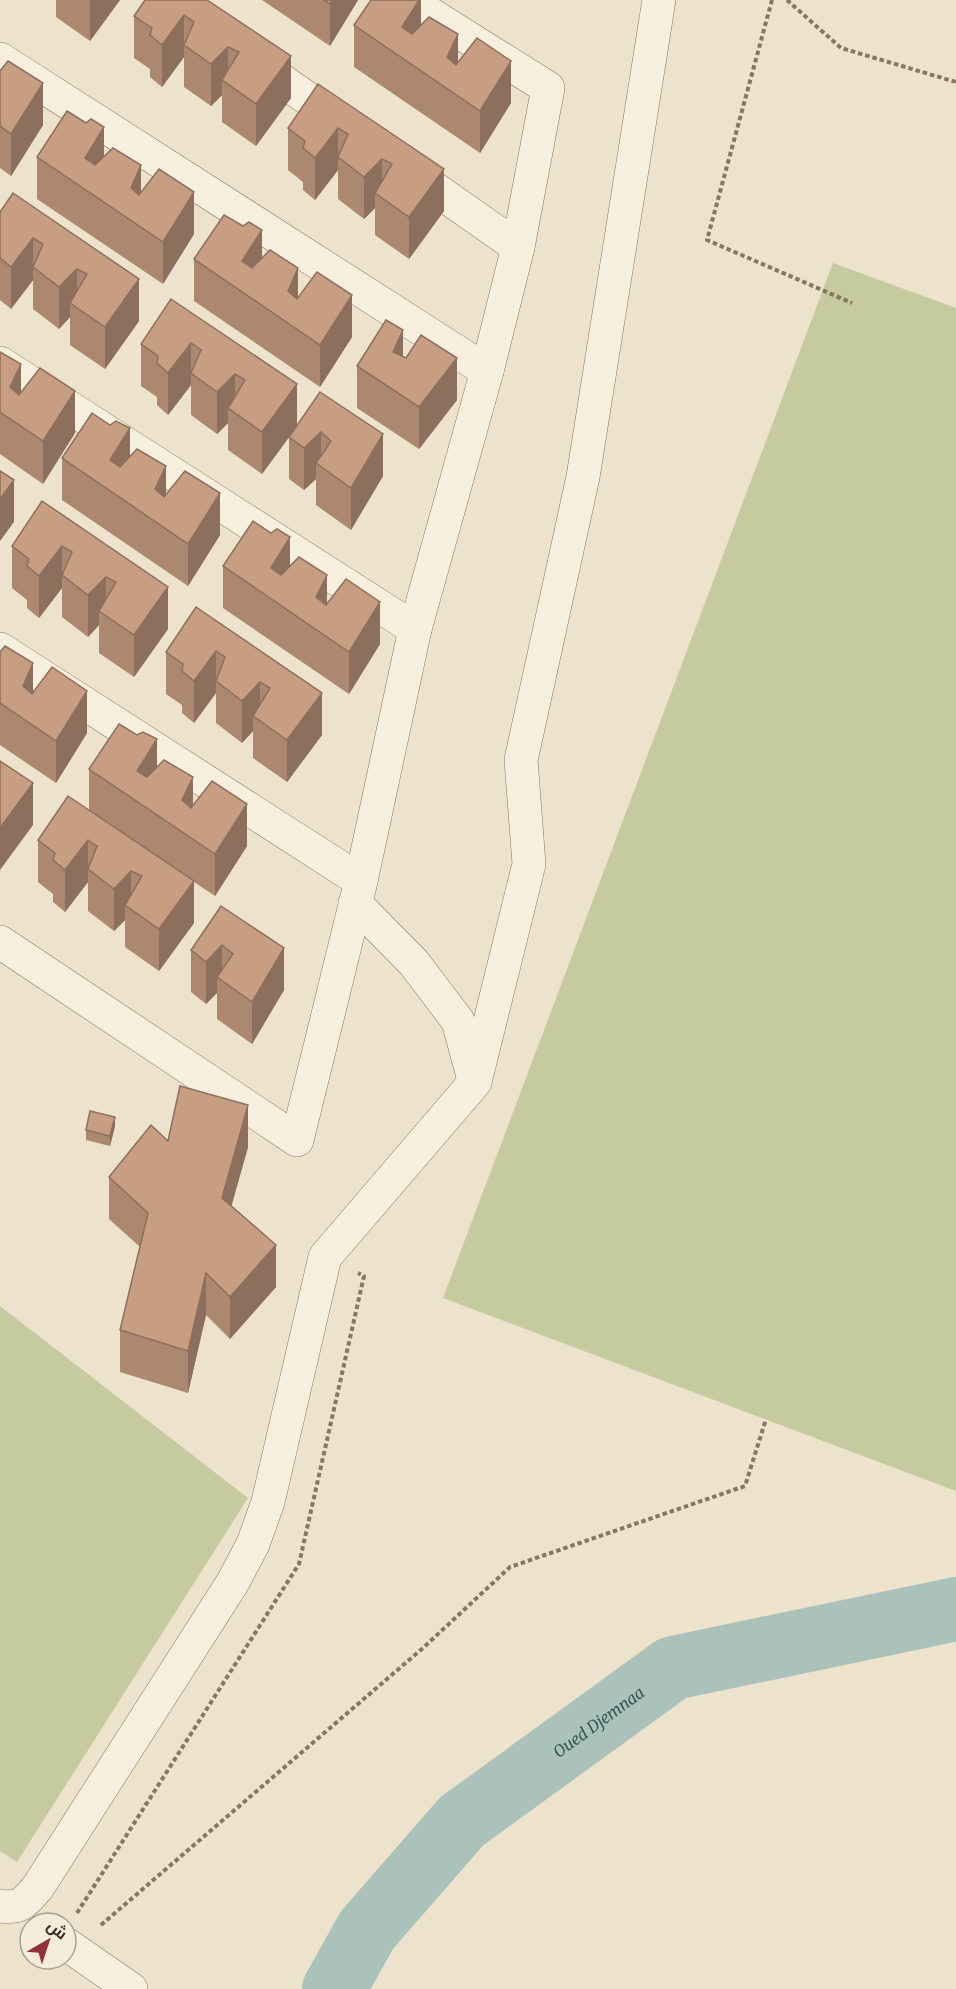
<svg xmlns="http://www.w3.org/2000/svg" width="956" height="1989" viewBox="0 0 956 1989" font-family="Merriweather,Cairo,serif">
  <rect width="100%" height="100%" fill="#ede2cb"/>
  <!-- green -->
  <g fill="#c6cb9f">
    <polygon points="833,263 956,308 956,1491 443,1298"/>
    <polygon points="0,1306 248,1498 17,1862 0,1851"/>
  </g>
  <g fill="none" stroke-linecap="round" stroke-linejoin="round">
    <!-- river -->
    <path stroke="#abc2ba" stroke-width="64" id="s1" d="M334,1989L367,1930L462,1821L673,1668L956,1609"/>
    <defs>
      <g id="minor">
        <polyline points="408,0 548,88 518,247"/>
        <polyline points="0,59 487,371"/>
        <polyline points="254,61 344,124"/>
        <polyline points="0,363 415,629"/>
        <polyline points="0,649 361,881"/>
        <polyline points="355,903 414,963 458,1021 474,1080"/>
        <polyline points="0,942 297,1140 361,881 415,629 487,371 518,247 408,170"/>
        <path d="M0,1906C21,1909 25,1902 38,1887L233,1582L253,1544L268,1502L325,1257L475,1082L529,864L521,760L583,477L659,0"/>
        <polyline points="66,1944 131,1989"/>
      </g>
    </defs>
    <!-- minor casing -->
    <use href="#minor" stroke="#897560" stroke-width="34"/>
    <!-- path -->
    <g stroke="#897560" stroke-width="4" stroke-dasharray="4.5 3" stroke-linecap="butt">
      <polyline points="772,0 707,240 852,303"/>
      <polyline points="787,0 841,48 956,82"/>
      <polyline points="77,1913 299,1564 364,1276 358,1273"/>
      <polyline points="101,1925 423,1648 510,1567 745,1486 766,1419"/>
    </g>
    <!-- minor -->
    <use href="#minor" stroke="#f7efde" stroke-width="33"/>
  </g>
  <!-- wall -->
  <g fill="#ac8871">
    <polygon points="56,0 120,0 90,41 56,17"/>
    <polygon points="207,0 291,98 256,146 222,122 222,95 211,106 184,87 184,57 162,87 150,77 150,69 134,58 134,16"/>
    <polygon points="262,0 358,0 330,46"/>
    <polygon points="421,0 421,25 458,63 511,103 480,153 354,67 354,25"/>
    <polygon points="0,71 43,125 11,176 0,168"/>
    <polygon points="318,84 444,211 409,259 375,235 375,208 364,219 338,199 338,170 315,200 303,190 303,182 288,170 288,128"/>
    <polygon points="104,156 141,194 194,234 163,284 37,199 37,157"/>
    <polygon points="13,193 139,321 105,369 70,345 70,317 59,329 33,309 33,280 11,309 0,300 0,212"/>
    <polygon points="194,259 262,259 298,297 352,337 320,387 194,301"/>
    <polygon points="171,299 297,426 320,392 383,476 351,530 316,505 316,479 304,490 289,479 289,437 290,436 262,474 228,450 228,423 217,434 191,415 191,385 168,415 157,405 157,397 141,386 141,344"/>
    <polygon points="0,352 21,393 75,433 43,484 0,454"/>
    <polygon points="403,356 406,358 457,400 419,449 357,408 357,366"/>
    <polygon points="130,457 166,495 220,535 188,586 62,500 62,458"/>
    <polygon points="42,501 168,629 134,677 99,653 99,625 88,637 62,617 62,588 39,618 27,608 27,600 12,588 12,546"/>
    <polygon points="223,566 290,566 327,604 380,644 349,694 223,608"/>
    <polygon points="196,607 322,735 287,782 253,758 253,731 242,743 216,723 216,693 194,723 182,713 182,705 166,694 166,652"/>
    <polygon points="0,652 33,693 87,733 56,783 0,745"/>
    <polygon points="157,768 193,806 247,846 215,896 194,882 194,923 159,971 125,947 125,920 114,931 88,911 88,882 65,912 53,902 53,894 38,882 38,840 89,810 89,769"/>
    <polygon points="221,906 284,990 252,1044 217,1019 217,993 206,1004 191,992 191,950"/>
    <polygon points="115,1126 110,1146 86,1140 86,1130"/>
    <polygon points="248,1147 231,1206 276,1287 230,1339 206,1315 188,1393 120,1372 120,1330 140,1247 109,1219 109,1177"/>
  </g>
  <!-- shaded-wall -->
  <g fill="#8c6f5c">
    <polygon points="90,0 120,0 90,41"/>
    <polygon points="332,0 358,0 330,46 330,4"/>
    <polygon points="419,0 421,0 421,38 407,62 402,27"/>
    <polygon points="184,15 184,57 162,87 162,45"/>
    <polygon points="458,34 458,76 447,57"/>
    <polygon points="228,47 228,85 222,80 222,95 211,106 211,64"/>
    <polygon points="291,56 291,98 256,146 256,104"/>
    <polygon points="511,61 511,103 480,153 480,111"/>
    <polygon points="43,83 43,125 11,176 11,134"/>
    <polygon points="104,127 104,169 90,193 85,158"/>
    <polygon points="338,128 338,170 315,200 315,158"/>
    <polygon points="382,159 382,197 375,193 375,208 364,219 364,177"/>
    <polygon points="141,165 141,207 131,188"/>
    <polygon points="444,169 444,211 409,259 409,217"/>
    <polygon points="194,192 194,234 163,284 163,242"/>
    <polygon points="262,230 262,272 247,295 242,261"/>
    <polygon points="33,238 33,280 11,309 11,267"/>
    <polygon points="298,268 298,310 288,291"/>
    <polygon points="77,269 77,307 70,303 70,317 59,329 59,287"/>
    <polygon points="139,279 139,321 105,369 105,327"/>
    <polygon points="352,295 352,337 320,387 320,345"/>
    <polygon points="403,330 403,372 393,352"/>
    <polygon points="191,343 191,385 168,415 168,373"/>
    <polygon points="457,358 457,400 419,449 419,407"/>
    <polygon points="21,364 21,406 10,387"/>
    <polygon points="235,374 235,413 228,408 228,423 217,434 217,392"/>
    <polygon points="297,384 297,426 262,474 262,432"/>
    <polygon points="75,391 75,433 43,484 43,441"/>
    <polygon points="130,428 130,470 115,494 110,460"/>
    <polygon points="321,432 321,467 316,463 316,479 304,490 304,448"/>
    <polygon points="383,434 383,476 351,530 351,488"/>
    <polygon points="166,466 166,508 155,489"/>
    <polygon points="14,480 14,522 0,541 0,499"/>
    <polygon points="220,493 220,535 188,586 188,544"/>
    <polygon points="290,537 290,579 276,602 271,568"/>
    <polygon points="62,546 62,588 39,618 39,576"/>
    <polygon points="327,575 327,617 316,597"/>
    <polygon points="106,577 106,616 99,611 99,625 88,637 88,595"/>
    <polygon points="168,587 168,629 134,677 134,635"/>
    <polygon points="380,602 380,644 349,694 349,652"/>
    <polygon points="216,651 216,693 194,723 194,681"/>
    <polygon points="33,663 33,705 23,686"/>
    <polygon points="260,682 260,721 253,716 253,731 242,743 242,701"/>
    <polygon points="87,691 87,733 56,783 56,741"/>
    <polygon points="322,693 322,735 287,782 287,740"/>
    <polygon points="157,739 157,781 142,805 137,771"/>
    <polygon points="193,777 193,819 182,800"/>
    <polygon points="33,783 33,825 0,870 0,828"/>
    <polygon points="247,804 247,846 215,896 215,854"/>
    <polygon points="88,840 88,882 65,912 65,870"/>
    <polygon points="131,871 131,909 125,905 125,920 114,931 114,889"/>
    <polygon points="194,881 194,923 159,971 159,929"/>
    <polygon points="222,945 222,981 217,977 217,993 206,1004 206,962"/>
    <polygon points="284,948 284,990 252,1044 252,1002"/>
    <polygon points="248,1105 248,1147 222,1240 222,1198"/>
    <polygon points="115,1117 115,1126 110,1146 110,1136"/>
    <polygon points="276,1245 276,1287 230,1339 230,1297"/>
    <polygon points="206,1273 206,1315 188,1393 188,1351"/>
  </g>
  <!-- building -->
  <g fill="#c89e83" stroke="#8c6f5c" stroke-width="1.5">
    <polygon points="145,0 207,0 291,56 256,104 222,80 239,52 228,47 211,64 184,45 194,22 184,15 162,45 150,35 152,28 134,16"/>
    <polygon points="324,0 332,0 330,4"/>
    <polygon points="371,0 419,0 402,27 412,34 429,17 458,34 447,57 456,65 477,38 511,61 480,111 354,25"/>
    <polygon points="8,61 43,83 11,134 0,126 0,71"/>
    <polygon points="318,84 444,169 409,217 375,193 392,164 382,159 364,177 338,157 348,134 338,128 315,158 303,148 305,141 288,128"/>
    <polygon points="67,111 86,123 91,119 104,127 85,158 95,165 113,148 141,165 131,188 139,195 159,169 194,192 163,242 37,157"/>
    <polygon points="13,193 139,279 105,327 70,303 87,274 77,269 59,287 33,267 43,244 33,238 11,267 0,258 0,212"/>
    <polygon points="224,215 243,226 249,222 262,230 242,261 252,268 270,250 298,268 288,291 297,299 317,272 352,295 320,345 194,259"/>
    <polygon points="171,299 297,384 262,432 228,408 245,380 235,374 217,392 191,373 201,350 191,343 168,373 157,363 158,356 141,344"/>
    <polygon points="386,320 403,330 393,352 406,358 421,335 457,358 419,407 357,366"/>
    <polygon points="0,352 21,364 10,387 19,395 40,368 75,391 43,441 0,412"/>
    <polygon points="320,392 383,434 351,488 316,463 331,441 321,432 304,448 289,437"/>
    <polygon points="92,413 110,425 116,421 130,428 110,460 120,467 137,449 166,466 155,489 164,497 185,471 220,493 188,544 62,458"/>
    <polygon points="0,471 14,480 0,499"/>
    <polygon points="42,501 168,587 134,635 99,611 116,582 106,577 88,595 62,575 72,552 62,546 39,576 27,566 29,559 12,546"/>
    <polygon points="253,521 271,533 277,529 290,537 271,568 281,575 299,557 327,575 316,597 326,605 346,579 380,602 349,652 223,566"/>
    <polygon points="196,607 322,693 287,740 253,716 270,688 260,682 242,701 216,681 225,657 216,651 194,681 182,671 183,664 166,652"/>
    <polygon points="5,646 33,663 23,686 32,694 52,667 87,691 56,741 0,703 0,652"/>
    <polygon points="119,724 137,735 143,732 157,739 137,771 147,777 164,760 193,777 182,800 191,808 212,781 247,804 215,854 89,769"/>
    <polygon points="0,761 33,783 0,828"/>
    <polygon points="68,796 194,881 159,929 125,905 142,876 131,871 114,889 88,869 97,846 88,840 65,870 53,860 55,853 38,840"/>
    <polygon points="221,906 284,948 252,1002 217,977 233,954 222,945 206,962 191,950"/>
    <polygon points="180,1086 248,1105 222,1198 276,1245 230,1297 206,1273 188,1351 120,1330 148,1213 109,1177 151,1125 168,1141"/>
    <polygon points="90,1111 115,1117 110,1136 86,1130"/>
  </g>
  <g text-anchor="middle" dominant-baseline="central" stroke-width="4.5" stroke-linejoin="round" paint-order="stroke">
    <!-- water labels -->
    <g font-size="16" font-style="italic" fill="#335956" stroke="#f4ecda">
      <text stroke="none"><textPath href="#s1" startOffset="381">Oued Djemnaa</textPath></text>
    </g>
  </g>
  <!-- north arrow -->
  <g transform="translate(48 1941) rotate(39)"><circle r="28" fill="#f4ecda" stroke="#aaa090" stroke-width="1.5"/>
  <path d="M0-4.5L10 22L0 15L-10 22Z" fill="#943336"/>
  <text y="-9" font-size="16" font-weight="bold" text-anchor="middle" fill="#3a2d22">ش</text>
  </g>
</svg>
